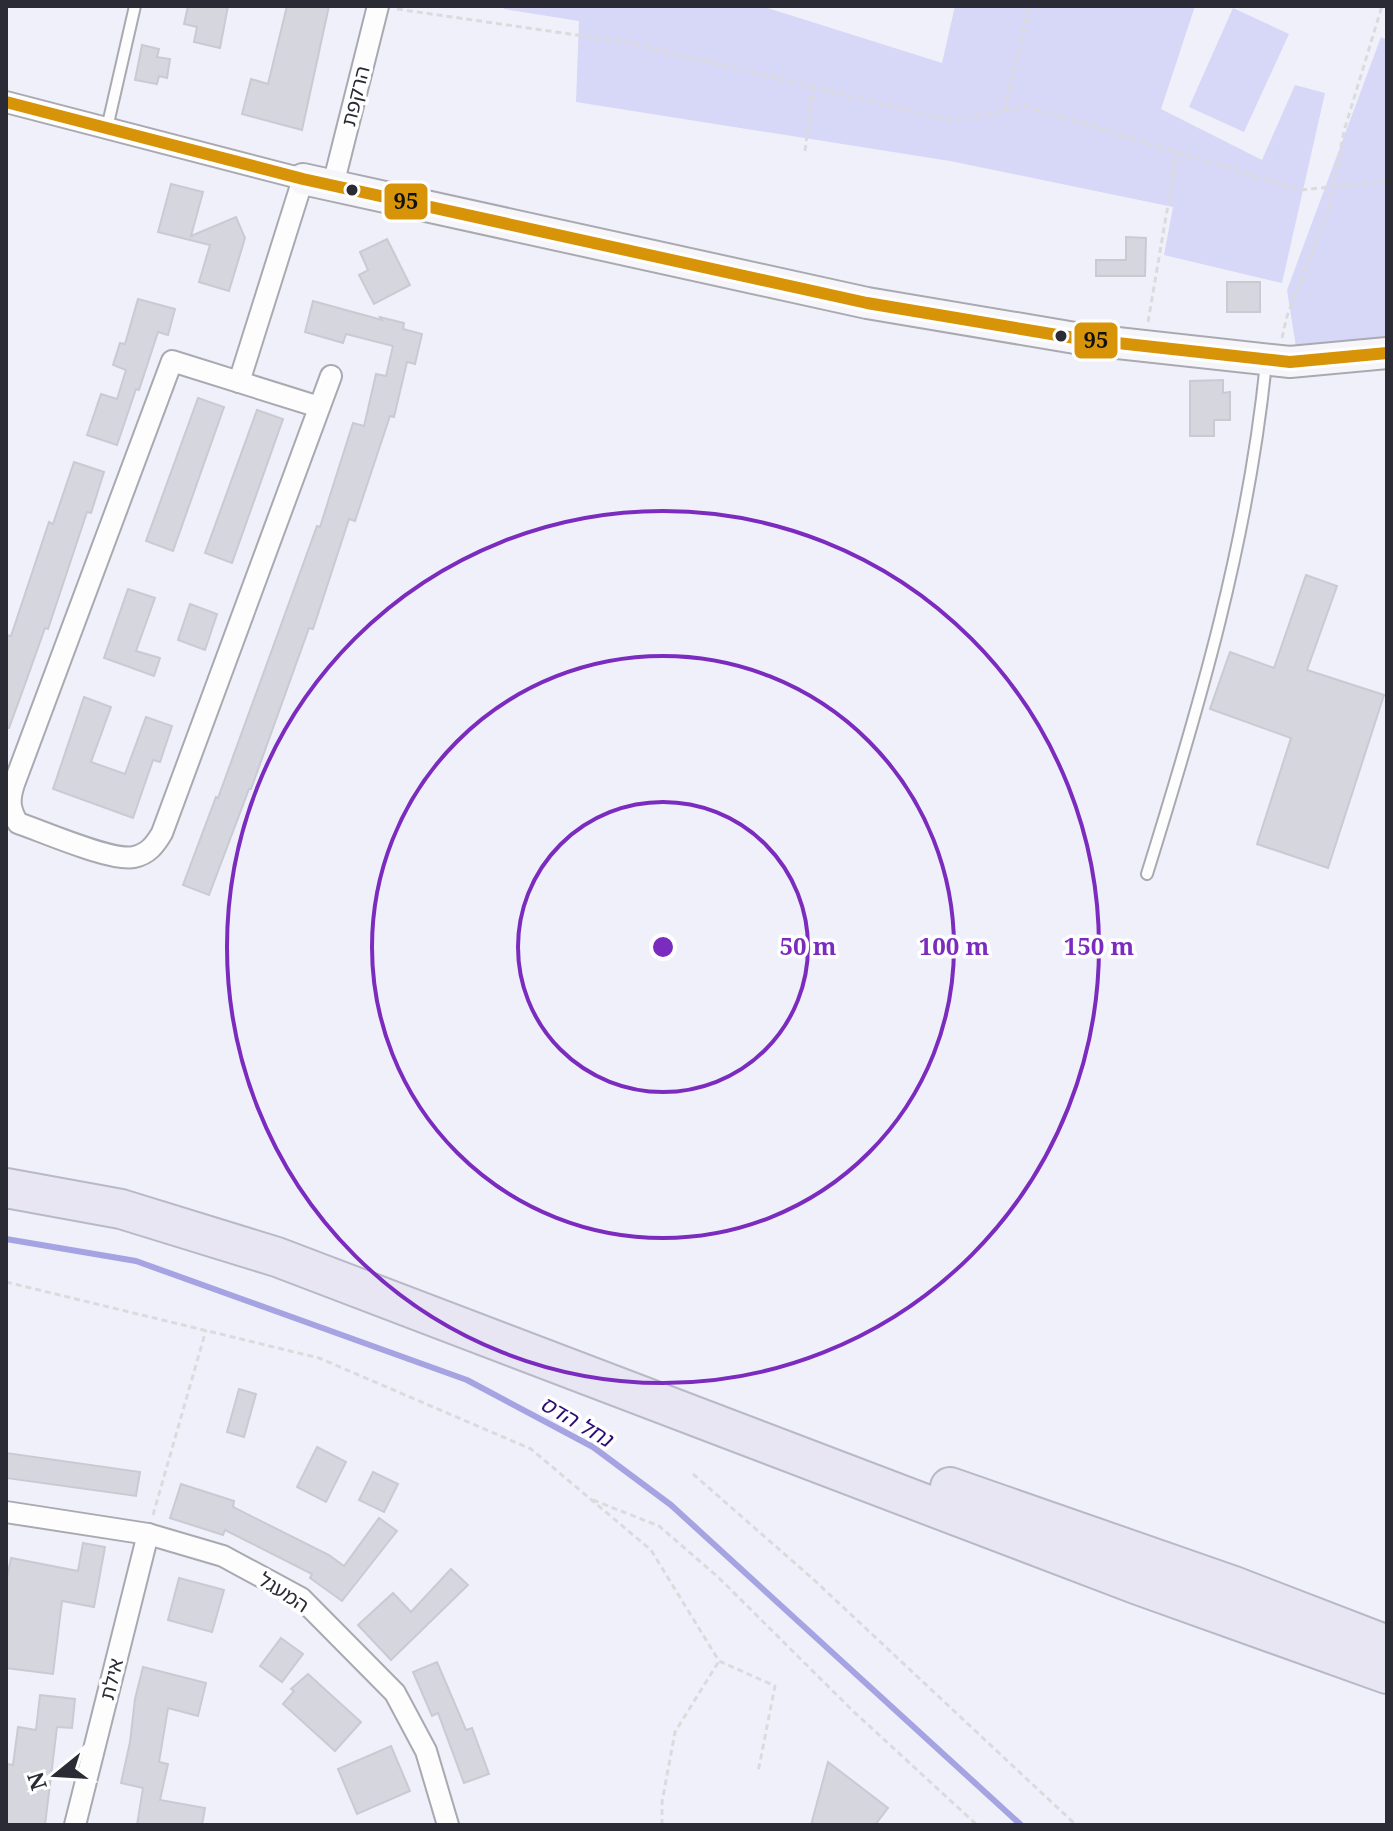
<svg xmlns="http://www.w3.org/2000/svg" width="1393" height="1831" viewBox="0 0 1393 1831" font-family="'Noto Serif','Noto Sans Hebrew',serif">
  <rect width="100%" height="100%" fill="#f0f0fa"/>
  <!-- green -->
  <g fill="#d7d7f7">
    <polygon points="505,6 761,6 942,63 955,6 1195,6 1161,109 1262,160 1295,85 1325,93 1282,283 1164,255 1173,207 950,161 576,102 579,21 504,9"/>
    <polygon points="1233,8 1289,34 1244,132 1189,107"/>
    <polygon points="1381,37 1387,40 1387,336 1296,347 1287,290"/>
  </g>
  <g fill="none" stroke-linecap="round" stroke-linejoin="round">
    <!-- stream -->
    <polyline stroke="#a6a3e3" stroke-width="6" points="6,1239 136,1261 467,1380 593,1447 671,1505 1021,1825"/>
  </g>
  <!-- building -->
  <g fill="#d6d6df" stroke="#cacad3" stroke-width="2">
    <polygon points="188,6 228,6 220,48 194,42 197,27 184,24"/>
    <polygon points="287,6 329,6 302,130 242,114 251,79 268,84"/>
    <polygon points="142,45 159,49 157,57 170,59 167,78 159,76 157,84 135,80"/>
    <polygon points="171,184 203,192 191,236 236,217 245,238 229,291 199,282 210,245 158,232"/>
    <polygon points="1126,237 1146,238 1145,276 1096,276 1096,260 1126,260"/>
    <polygon points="387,239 410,285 374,304 359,275 368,270 360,252"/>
    <rect x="1227" y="282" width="33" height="30"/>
    <polygon points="138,299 175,309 168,335 158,332 139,390 136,389 117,445 87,435 101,394 117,399 126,370 113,365 120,343 125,344"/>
    <polygon points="313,301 382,320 380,317 404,323 403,329 422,334 415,364 407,362 394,417 390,416 355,521 349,519 313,629 309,628 251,789 249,789 209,895 183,885 216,797 218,798 317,526 320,527 353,423 364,426 376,374 386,376 393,346 346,334 343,343 305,332"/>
    <polygon points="1223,380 1223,393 1230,392 1230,420 1214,420 1214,436 1190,436 1190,381"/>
    <polygon points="198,398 224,407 173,551 146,541"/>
    <polygon points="257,410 283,419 232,563 205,553"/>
    <polygon points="74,462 104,472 91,513 87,512 48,629 45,628 24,687 9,728 6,727 6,635 11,636 49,522 53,524"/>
    <polygon points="1306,575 1337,586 1307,670 1384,695 1328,868 1257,844 1291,738 1210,709 1230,652 1274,668"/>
    <polygon points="128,589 155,598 136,651 160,658 154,676 104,658"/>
    <polygon points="190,604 217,614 205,650 178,640"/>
    <polygon points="84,697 111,707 91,762 125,774 146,717 172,726 160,762 153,760 133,818 53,789"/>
    <polygon points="239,1389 256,1394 244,1437 227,1432"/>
    <polygon points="317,1447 346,1462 326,1502 297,1487"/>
    <polygon points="6,1453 140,1472 136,1496 6,1478"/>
    <polygon points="373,1472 398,1484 384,1512 359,1500"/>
    <polygon points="181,1484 234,1501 233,1507 329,1555 344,1566 379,1518 397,1531 342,1601 310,1578 312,1574 225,1530 223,1535 170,1518"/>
    <polygon points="83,1543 105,1547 94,1607 62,1601 53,1674 6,1668 6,1583 11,1558 78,1571"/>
    <polygon points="451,1569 468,1585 391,1660 358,1625 393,1593 411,1612"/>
    <polygon points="179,1578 224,1590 212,1632 168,1620"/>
    <polygon points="281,1638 303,1654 282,1682 260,1666"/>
    <polygon points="437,1662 466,1730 472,1728 489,1774 464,1783 438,1713 432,1716 413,1672"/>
    <polygon points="143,1667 206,1683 198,1716 168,1708 159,1762 168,1764 160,1800 205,1808 202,1825 137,1825 143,1788 121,1783 130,1742 135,1699"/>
    <polygon points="308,1674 361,1722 335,1751 283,1704 294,1691 291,1689"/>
    <polygon points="40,1695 75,1699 72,1728 57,1727 45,1825 6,1824 6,1764 13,1765 18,1727 36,1730"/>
    <polygon points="391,1746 410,1791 357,1814 338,1769"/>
    <polygon points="828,1762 888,1808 875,1825 811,1825"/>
  </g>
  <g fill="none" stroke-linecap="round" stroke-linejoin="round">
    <defs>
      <g id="lane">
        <polyline points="107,128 135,6"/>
        <path d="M1147,874C1200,704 1248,541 1266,363"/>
      </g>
      <g id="street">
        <polyline points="6,102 303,179 239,382"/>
        <polyline points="333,185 378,6"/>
        <path d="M319,407L172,361L14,784C9,799 9,809 18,823C42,831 112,862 134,857C148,854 155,845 162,833L331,376"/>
        <polyline points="6,1512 148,1534 223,1556 301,1598 395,1693 426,1751 448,1825"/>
        <polyline points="75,1825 148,1534"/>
      </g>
      <polyline id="secondary" points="303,179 867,303 1081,339 1290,362 1387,353"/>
      <g id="highway">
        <polyline points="6,1188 121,1209 277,1257 1138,1585 1387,1674"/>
        <polyline points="950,1487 1234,1586 1387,1645"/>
      </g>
    </defs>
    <!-- lane casing -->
    <use href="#lane" stroke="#a9a9b1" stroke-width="14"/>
    <!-- street casing -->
    <use href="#street" stroke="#a9a9b1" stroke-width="24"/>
    <!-- secondary casing -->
    <use href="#secondary" stroke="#a9a9b1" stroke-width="34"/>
    <!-- highway casing -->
    <use href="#highway" stroke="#b8b8c8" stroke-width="42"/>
    <!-- path -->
    <g stroke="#dbdbde" stroke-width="3" stroke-dasharray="6 4" stroke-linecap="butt">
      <polyline points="397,9 625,42 955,121 1026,106 1301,190 1387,181"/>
      <polyline points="1004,111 1029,6"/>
      <polyline points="805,151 813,87"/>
      <polyline points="1148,322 1177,152"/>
      <polyline points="1282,338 1287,316 1329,209 1344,131 1382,6"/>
      <polyline points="6,1282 319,1358 531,1449 651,1550 719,1661 775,1686 758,1772"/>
      <polyline points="693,1474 813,1579 1076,1825"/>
      <polyline points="593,1500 659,1526 718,1577 853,1711 977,1825"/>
      <polyline points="153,1515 206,1330"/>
      <polyline points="662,1825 662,1802 675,1732 719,1661"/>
    </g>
    <!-- lane -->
    <use href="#lane" stroke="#fdfdfe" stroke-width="10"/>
    <!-- street -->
    <use href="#street" stroke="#fdfdfe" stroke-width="20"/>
    <!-- secondary -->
    <use href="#secondary" stroke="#f6f6fa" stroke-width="30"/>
    <!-- highway -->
    <use href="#highway" stroke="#e7e6f2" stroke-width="38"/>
    <defs>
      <polyline id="bus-1" points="6,102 303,179 867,303 1081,339 1290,362 1387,353"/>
    </defs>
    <!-- bus-1 casing -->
    <use href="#bus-1" stroke="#fff" stroke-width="18"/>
    <!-- bus-1 -->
    <use href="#bus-1" stroke="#d89408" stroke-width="12"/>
  </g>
  <!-- distance rings -->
  <g fill="none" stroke="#7b2cbf" stroke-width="4">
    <circle cx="663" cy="947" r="145"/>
    <circle cx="663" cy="947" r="291"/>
    <circle cx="663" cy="947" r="436"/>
  </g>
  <!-- markers -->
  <g fill="#2a2b34" stroke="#fff" stroke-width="3">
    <circle cx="352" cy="190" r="7"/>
    <circle cx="1061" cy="336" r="7"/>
  </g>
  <g text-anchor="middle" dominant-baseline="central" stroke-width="7" stroke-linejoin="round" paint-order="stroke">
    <!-- street labels -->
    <g font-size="20" fill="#2a2b34" stroke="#fff">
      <text transform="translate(355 96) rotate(-76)">הרקפת</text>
      <text transform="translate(284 1592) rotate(33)">המעגל</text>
      <text transform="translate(111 1679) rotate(-76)">אילת</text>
    </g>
    <!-- water labels -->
    <g font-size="22" font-style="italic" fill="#2b0b75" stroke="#fff">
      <text transform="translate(577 1420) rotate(30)">נחל הדס</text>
    </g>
  </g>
  <circle cx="663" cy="947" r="12" fill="#7b2cbf" stroke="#fff" stroke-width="4"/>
  <g font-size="24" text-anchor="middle" font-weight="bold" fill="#7b2cbf" stroke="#fff" stroke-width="7" stroke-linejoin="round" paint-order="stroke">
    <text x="808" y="955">50 m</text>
    <text x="954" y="955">100 m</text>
    <text x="1099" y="955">150 m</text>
  </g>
  <g stroke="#fff" stroke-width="3">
    <rect x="383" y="182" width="46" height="39" rx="8" fill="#d89408"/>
    <rect x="1073" y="321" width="46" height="39" rx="8" fill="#d89408"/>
  </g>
  <g font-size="22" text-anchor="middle" font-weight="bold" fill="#111">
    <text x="406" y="209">95</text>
    <text x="1096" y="348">95</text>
  </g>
  <!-- border -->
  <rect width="1393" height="1831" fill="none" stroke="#2a2b34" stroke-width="16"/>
  <!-- north arrow -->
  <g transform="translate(56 1775) rotate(252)" stroke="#ffffff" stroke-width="6" paint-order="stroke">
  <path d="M0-6L14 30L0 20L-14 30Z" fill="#2a2b34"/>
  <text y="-12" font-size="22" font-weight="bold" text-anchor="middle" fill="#2a2b34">N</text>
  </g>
</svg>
